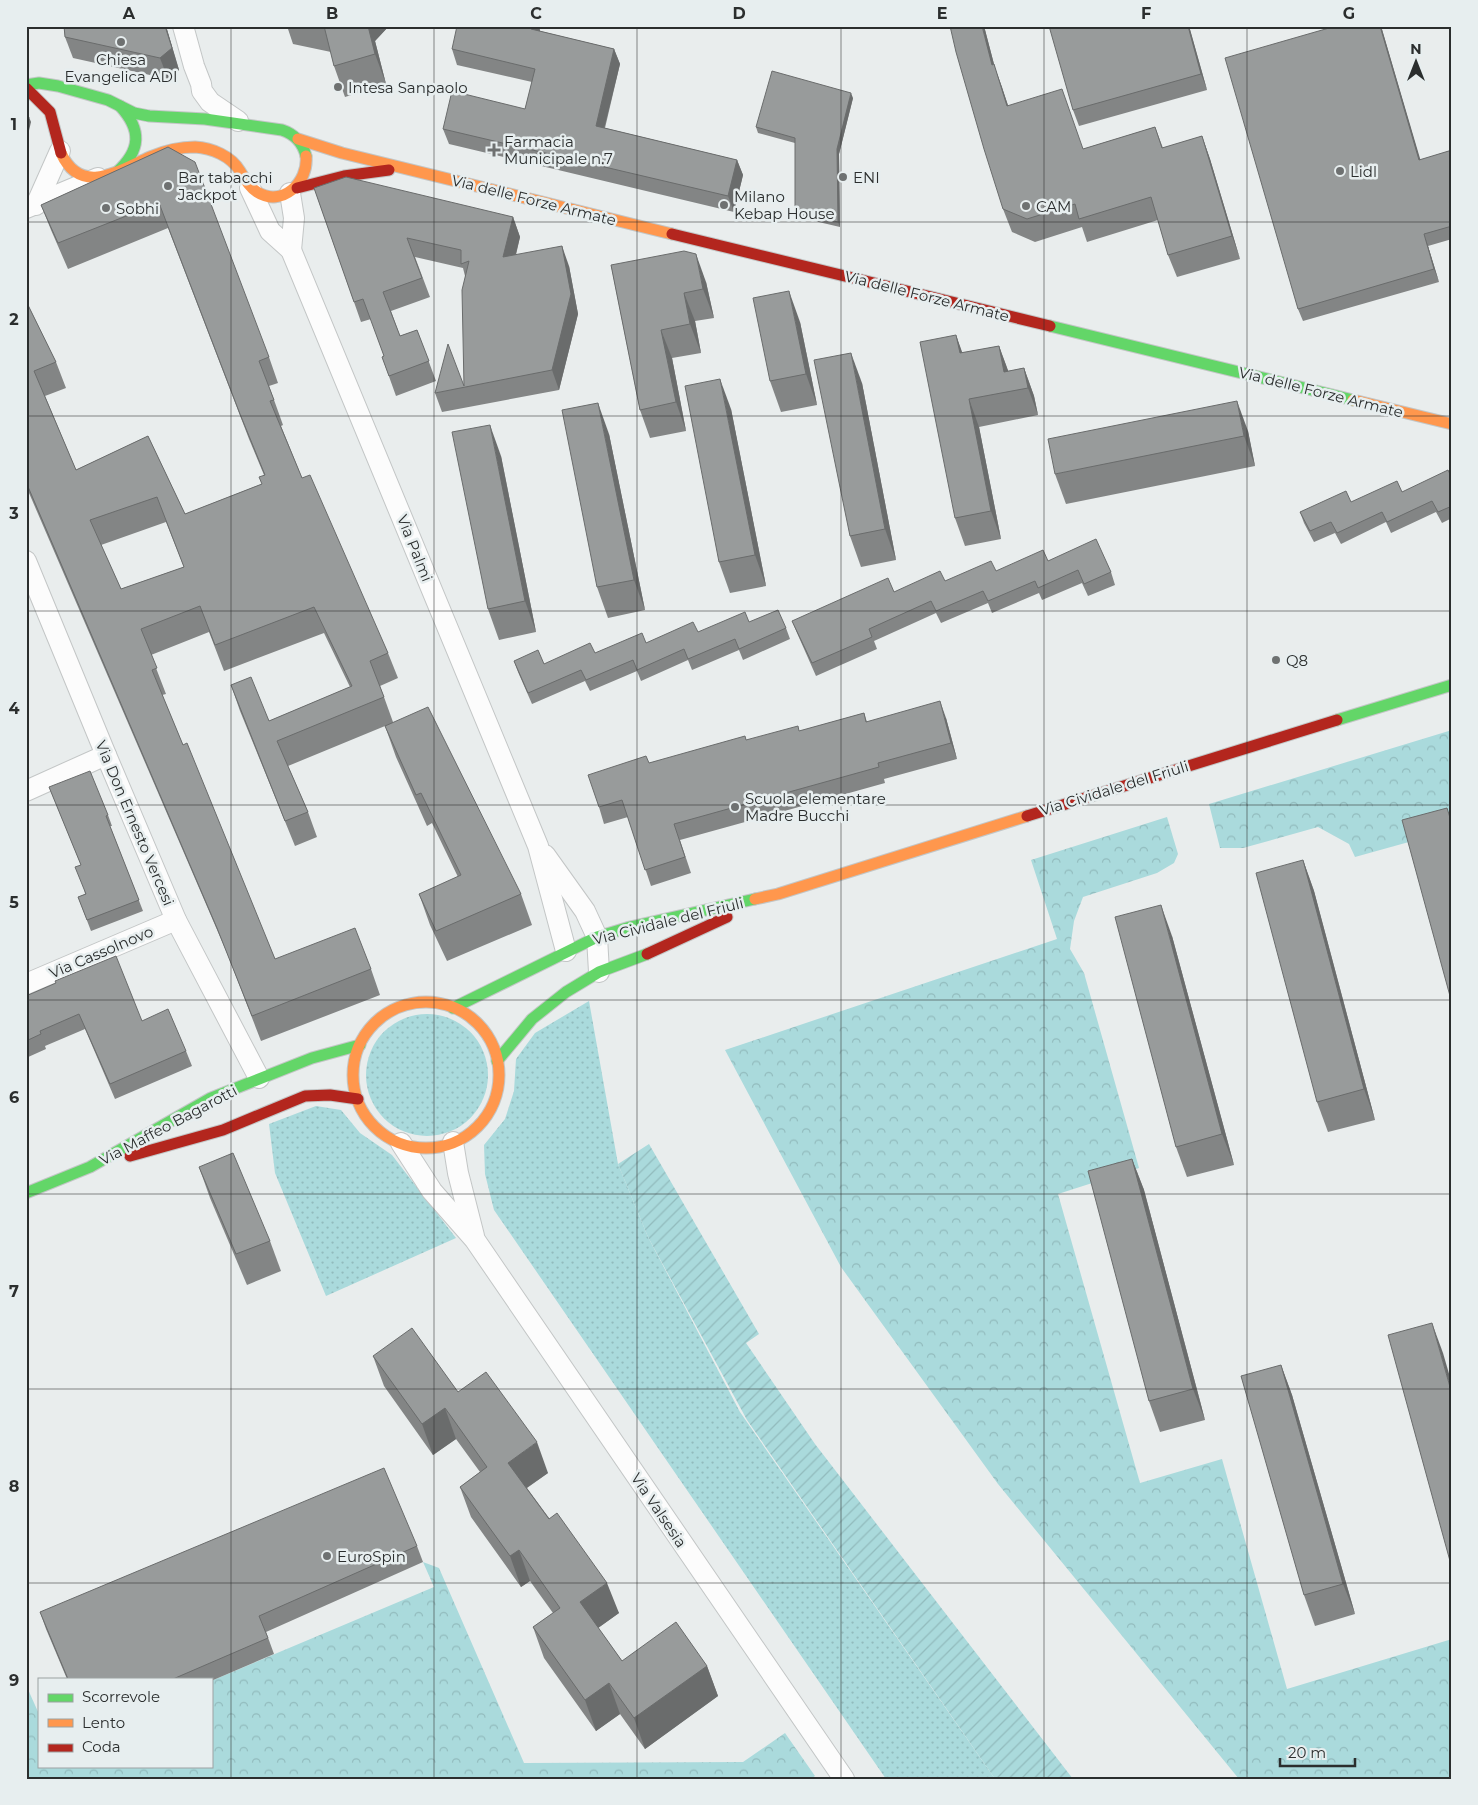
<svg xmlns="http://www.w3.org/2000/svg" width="1478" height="1805" viewBox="0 0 1478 1805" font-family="Montserrat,sans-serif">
  <defs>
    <pattern id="grass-dots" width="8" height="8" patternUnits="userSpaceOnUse" patternTransform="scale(1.25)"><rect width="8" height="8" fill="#aadadc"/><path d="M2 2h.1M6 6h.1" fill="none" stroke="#92bbbd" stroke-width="1.8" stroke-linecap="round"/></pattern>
    <pattern id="park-crowns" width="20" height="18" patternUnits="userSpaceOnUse" patternTransform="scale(1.25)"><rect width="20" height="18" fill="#aadadc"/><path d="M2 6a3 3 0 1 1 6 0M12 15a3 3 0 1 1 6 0" fill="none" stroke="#92bbbd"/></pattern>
    <pattern id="garden-furrows" width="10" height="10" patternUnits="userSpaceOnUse" patternTransform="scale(1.25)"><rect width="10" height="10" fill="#aadadc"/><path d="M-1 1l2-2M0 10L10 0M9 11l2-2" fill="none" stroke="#92bbbd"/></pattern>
  </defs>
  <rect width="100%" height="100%" fill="#e9eded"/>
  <!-- grass -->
  <g fill="url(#grass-dots)">
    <polygon points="589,1001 618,1164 648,1237 740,1412 995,1779 886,1779 494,1210 485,1174 484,1145 505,1119 514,1091 516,1059 535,1033"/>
    <circle cx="427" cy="1075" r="61"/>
    <polygon points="316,1106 341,1110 360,1133 392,1155 456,1238 326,1296 275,1173 269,1124"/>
  </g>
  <!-- park -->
  <g fill="url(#park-crowns)">
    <polygon points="1452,730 1452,830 1355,857 1349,844 1318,827 1243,848 1220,848 1209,804"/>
    <polygon points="1167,817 1178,854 1174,863 1157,873 1083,897 1074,921 1070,949 1084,973 1139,1168 1058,1194 1140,1483 1222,1459 1287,1689 1452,1639 1452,1779 1239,1779 998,1484 841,1267 725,1050 1057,939 1031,860"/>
    <polygon points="423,1562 439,1568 524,1763 743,1762 785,1733 815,1776 811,1779 26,1779 26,1685 39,1714 39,1766 211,1766 211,1681 434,1587"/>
  </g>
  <!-- garden -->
  <polygon fill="url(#garden-furrows)" points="649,1144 759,1334 746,1343 815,1444 1073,1779 995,1779 747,1420 648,1237 618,1164"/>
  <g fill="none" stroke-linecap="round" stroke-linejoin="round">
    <defs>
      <g id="street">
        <polyline points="183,26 194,66 201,84 202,91 210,102 238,121"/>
        <polyline points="250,188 270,231 291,250 538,846 566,951"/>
        <polyline points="290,193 294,218 291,250"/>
        <polyline points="36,205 60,151"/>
        <polyline points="26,208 98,178"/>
        <polyline points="26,561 106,755 176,920 259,1078"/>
        <polyline points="26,791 106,755"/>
        <polyline points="545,855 585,911 597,937 599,972"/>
        <polyline points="26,984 176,920"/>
        <polyline points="453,1142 458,1173 474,1236"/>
        <polyline points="401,1143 432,1191 475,1240 844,1779"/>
      </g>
      <g id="fast">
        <path d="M26,85L39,83L58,86L108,100L134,113L149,116L205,119L282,130C294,134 303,143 306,156"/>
        <path d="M117,172C141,150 142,130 120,106"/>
        <polyline points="1050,326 1353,400"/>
        <polyline points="1337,720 1452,685"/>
        <polyline points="453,1008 597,937 630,927 755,899"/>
        <polyline points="497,1061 532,1019 566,992 599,972 647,954"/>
        <polyline points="26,1193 90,1167 211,1098 312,1058 360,1045"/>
      </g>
      <g id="slow">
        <polyline points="298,139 342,153 672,234"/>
        <path d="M61,153C81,197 120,170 150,157C164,151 179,147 195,147C212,148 231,156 240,171C245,179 249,187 257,192C282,208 309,182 306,156"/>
        <polyline points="1353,400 1452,424"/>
        <polyline points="755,899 778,894 1027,816"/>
        <circle cx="426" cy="1075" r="73"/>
      </g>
      <g id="jam">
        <polyline points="26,88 50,112 61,153"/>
        <polyline points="297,188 344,176 389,170"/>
        <polyline points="672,234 1050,326"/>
        <polyline points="1027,816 1337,720"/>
        <polyline points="647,954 727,917"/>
        <polyline points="130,1156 223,1130 305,1096 330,1095 358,1099"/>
      </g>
    </defs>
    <!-- street casing -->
    <use href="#street" stroke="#c3c6c6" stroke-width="22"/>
    <!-- fast casing -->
    <use href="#fast" stroke="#c3c6c6" stroke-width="13"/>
    <!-- slow casing -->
    <use href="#slow" stroke="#c3c6c6" stroke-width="13"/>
    <!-- jam casing -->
    <use href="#jam" stroke="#c3c6c6" stroke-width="13"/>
    <!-- street -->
    <use href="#street" stroke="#fcfcfc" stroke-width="20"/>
    <!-- fast -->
    <use href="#fast" stroke="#63d668" stroke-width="11"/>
    <!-- slow -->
    <use href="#slow" stroke="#ff974d" stroke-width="11"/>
    <!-- jam -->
    <use href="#jam" stroke="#b3261e" stroke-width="11"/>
  </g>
  <!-- wall -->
  <g fill="#838585" fill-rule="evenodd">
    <polygon points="64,26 166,26 179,70 168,79 73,58 65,37"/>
    <polygon points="287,26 389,26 375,41 386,84 345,97 334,66 331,52 293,44"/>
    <polygon points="984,26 995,68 1008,105 1083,149 1155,127 1163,148 1202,136 1210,159 1240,259 1177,277 1168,255 1158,220 1087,242 1082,227 1035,242 1012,232 1003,209"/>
    <polygon points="1189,26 1207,90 1079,126 1073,110"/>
    <polygon points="1381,26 1420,160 1452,150 1452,239 1428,246 1439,282 1303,321 1298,309"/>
    <polygon points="540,30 540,31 614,49 620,64 605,128 737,160 743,175 734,212 449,144 443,129 525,109 532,82 457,65 452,49"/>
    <polygon points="853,98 839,154 840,227 797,217 795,212 795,143 758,133 756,127"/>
    <path d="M168,147L269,357L278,383L269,386L283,425L281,426L302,478L388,653L398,678L380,686L393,722L521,894L532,925L447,961L430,925L419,894L458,877L432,823L427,826L396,757L385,726L288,766L308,812L317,837L295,846L240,711L231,685L269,721L350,687L324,633L224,671L209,632L151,655L166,694L162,695L183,745L275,959L371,969L380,995L261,1041L227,953L26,486V301L56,362L66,388L45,396L76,470L148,436L185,514L262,484L264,475L249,439L168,228L68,269L51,230L41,205ZM166,522L184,567L121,589L101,545Z"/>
    <polygon points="314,188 513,217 520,237 516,255 569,266 578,314 559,390 442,412 435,393 464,386 465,276 463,268 415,257 430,297 391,311 400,336 417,330 436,381 396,396 382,357 384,356 371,319 361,322"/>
    <polygon points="611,265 706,282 714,318 695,321 701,353 672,358 686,431 650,438 640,410"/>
    <polygon points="800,322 817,405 781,412 770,381"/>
    <polygon points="956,335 962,353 999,346 1008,371 1024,368 1034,396 1038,415 979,427 1001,539 965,546 955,518"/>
    <polygon points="862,383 896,560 861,567 850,536"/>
    <polygon points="731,409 766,586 730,593 719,562"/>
    <polygon points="1248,431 1255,466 1066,504 1055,474"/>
    <polygon points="609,434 645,610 608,618 597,587"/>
    <polygon points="501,456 536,632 499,640 488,609"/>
    <polygon points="1452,478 1452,518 1442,523 1436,512 1391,533 1386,522 1341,544 1335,533 1314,542 1304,523 1300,512 1402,492"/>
    <polygon points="1048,561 1111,572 1115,585 1088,596 1082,583 1042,600 1039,593 992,613 988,603 941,623 936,613 874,641 877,649 816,676 797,633 792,621 894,592"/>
    <polygon points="749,622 786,628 790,639 743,660 739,650 692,670 688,660 641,681 637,671 590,691 585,681 532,704 518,672 514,661 544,664"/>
    <polygon points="864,713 867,722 946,718 957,759 884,779 885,783 680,840 691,873 651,886 628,817 604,824 599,807 649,763 747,740 800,731"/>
    <polygon points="49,787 108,815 112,826 110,826 143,911 91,931 78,897 85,894 81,865"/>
    <polygon points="1303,860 1314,891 1375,1120 1328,1132 1317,1102"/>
    <polygon points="1172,936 1234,1165 1187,1177 1176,1147"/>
    <polygon points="26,996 186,1051 192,1066 115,1099 85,1029 45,1046 46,1049 26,1058"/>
    <polygon points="1132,1159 1144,1190 1205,1420 1160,1432 1149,1401"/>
    <polygon points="199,1167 270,1241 281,1271 247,1285 210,1198"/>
    <polygon points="373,1356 458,1392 548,1473 527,1488 619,1613 598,1628 622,1661 707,1666 718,1696 645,1749 620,1714 596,1731 544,1658 533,1627 553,1613 530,1581 521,1587 471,1517 460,1487 480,1472 456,1439 433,1455 384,1386"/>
    <polygon points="1281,1365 1292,1395 1355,1614 1315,1626 1304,1595"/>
    <polygon points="417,1546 423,1562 266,1632 274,1654 211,1681 211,1679 67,1679 46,1629 40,1612"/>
  </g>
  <!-- shaded-wall -->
  <g fill="#6a6c6c">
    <polygon points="165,26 166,26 179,70 168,79 160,58"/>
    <polygon points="368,26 389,26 375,41 386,84 375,54"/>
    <polygon points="531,26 539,26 540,30 536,45 531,29"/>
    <polygon points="982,26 984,26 995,68 1002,87 1015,128 992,65"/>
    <polygon points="1188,26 1189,26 1207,90 1201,74"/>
    <polygon points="1380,26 1381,26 1424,172 1419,160"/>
    <polygon points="614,49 620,64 601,141 596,126"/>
    <polygon points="851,93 853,98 839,154 840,227 838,222 837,149"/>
    <polygon points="29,117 31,122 26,143 26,128"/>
    <polygon points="1202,136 1210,159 1240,259 1232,236"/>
    <polygon points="737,160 743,175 734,212 728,196"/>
    <polygon points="513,217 520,237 510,277 503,257"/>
    <polygon points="1424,234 1428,246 1439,282 1434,269"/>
    <polygon points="562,246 569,266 578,314 559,390 552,370"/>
    <polygon points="696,254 706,282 714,318 703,289"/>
    <polygon points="789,291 800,322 817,405 806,374"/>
    <polygon points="684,293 695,321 701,353 690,324"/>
    <polygon points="661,330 672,358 686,431 676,402"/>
    <polygon points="956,335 966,363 960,353"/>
    <polygon points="999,346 1009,373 1004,372"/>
    <polygon points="851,353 862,383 896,560 885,529"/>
    <polygon points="1024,368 1034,396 1038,415 1028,388"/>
    <polygon points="720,379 731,409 766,586 755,555"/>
    <polygon points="969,399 979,427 1001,539 991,511"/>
    <polygon points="1237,401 1248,431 1255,466 1244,436"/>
    <polygon points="598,403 609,434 645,610 634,580"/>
    <polygon points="490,425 501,456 536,632 525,601"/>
    <polygon points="940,701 946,718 957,759 951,743"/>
    <polygon points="1303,860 1314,891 1375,1120 1364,1089"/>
    <polygon points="1161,905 1172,936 1234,1165 1222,1134"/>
    <polygon points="1132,1159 1144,1190 1205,1420 1193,1389"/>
    <polygon points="1432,1323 1443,1353 1452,1384 1452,1394"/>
    <polygon points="1281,1365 1292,1395 1355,1614 1343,1584"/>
    <polygon points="445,1408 456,1439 433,1455 422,1424"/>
    <polygon points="537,1442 548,1473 519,1493 508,1463"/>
    <polygon points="519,1550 530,1581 521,1587 510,1556"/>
    <polygon points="607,1583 619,1613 591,1633 580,1602"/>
    <polygon points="707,1666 718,1696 645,1749 634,1718"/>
    <polygon points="609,1683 620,1714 596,1731 585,1700"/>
  </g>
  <!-- building -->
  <g fill="#989b9b" stroke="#6a6c6c" fill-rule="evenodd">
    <polygon points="64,26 165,26 172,48 160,58 65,37"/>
    <polygon points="324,26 368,26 375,54 334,66"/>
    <polygon points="457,26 531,26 531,29 614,49 596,126 737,160 728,196 443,129 452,91 525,109 535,69 452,49"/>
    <polygon points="950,26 982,26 992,65 994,64 1007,106 1062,89 1083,149 1155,127 1162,148 1202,136 1232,236 1168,255 1151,197 1079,219 1075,204 1027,219 1003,209 984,149 956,52"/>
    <polygon points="1049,26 1188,26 1201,74 1073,110"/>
    <polygon points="1336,26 1380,26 1419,160 1452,150 1452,226 1424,234 1434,269 1298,309 1225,58"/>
    <polygon points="772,71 851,93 837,149 838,222 795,212 795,138 756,127"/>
    <polygon points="26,116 29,117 26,128"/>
    <path d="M168,147L195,162L269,357L259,361L274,400L270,401L302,478L310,475L388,653L370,661L384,697L277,741L308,812L285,821L231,685L251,677L269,721L352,686L314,607L215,645L200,606L141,629L157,668L152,670L183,745L187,743L275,959L355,928L371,969L252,1016L217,928L26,482V301L56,362L34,371L76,470L148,436L185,514L262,484L259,477L265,475L240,414L159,203L58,243L41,205ZM157,497L184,567L121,589L90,520Z"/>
    <polygon points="346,177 513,217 503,257 562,246 571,294 552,370 435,393 448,344 464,386 462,290 469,261 461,264 461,250 407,238 422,278 383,292 400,336 417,330 429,361 389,376 382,357 384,356 363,299 354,302 314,188"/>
    <polygon points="684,251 696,254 703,289 684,293 690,324 661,330 676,402 640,410 611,265"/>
    <polygon points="789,291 806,374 770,381 753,298"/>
    <polygon points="956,335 960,353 999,346 1004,372 1024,368 1028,388 969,399 991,511 955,518 920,342"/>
    <polygon points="851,353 885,529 850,536 814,360"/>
    <polygon points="720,379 755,555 719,562 685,386"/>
    <polygon points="1237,401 1244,436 1055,474 1048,439"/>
    <polygon points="598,403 634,580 597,587 562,410"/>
    <polygon points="490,425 525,601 488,609 452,432"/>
    <polygon points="1448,470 1452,478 1452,506 1438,512 1432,501 1387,522 1382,512 1337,533 1331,522 1310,531 1300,512 1346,491 1351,502 1397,481 1402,492"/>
    <polygon points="1096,539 1111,572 1084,584 1078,570 1038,588 1035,581 988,601 983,591 936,611 931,601 869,629 872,637 812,663 792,621 888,578 894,592 940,571 945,581 991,561 996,571 1043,550 1048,561"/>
    <polygon points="778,610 786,628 739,649 735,639 688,659 684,649 637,670 633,660 586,680 581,670 528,693 514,661 538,650 544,664 590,643 595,653 642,633 646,643 693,622 698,632 745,612 749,622"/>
    <polygon points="940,701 951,743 878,763 879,767 674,824 685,857 645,870 622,800 599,807 588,775 646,756 649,763 745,736 746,740 798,726 799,731 864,713 866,722"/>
    <polygon points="428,707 521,894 436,931 419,894 461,875 421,793 416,795 385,726"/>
    <polygon points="90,771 108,815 106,816 139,900 87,920 78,897 86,894 75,867 81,865 49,787"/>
    <polygon points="1447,808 1452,824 1452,996 1450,996 1402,820"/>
    <polygon points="1303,860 1364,1089 1317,1102 1256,873"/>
    <polygon points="1161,905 1222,1134 1176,1147 1115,917"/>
    <polygon points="116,956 142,1021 168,1009 186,1051 110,1084 79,1014 40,1031 41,1034 26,1041 26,996 56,983 55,981"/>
    <polygon points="233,1153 270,1241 236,1254 199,1167"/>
    <polygon points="1132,1159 1193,1389 1149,1401 1088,1171"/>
    <polygon points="1432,1323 1452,1394 1452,1561 1450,1561 1388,1335"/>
    <polygon points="412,1328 458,1392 486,1372 537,1442 508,1463 549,1519 557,1513 607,1583 580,1602 622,1661 676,1622 707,1666 634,1718 609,1683 585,1700 533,1627 560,1608 519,1550 510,1556 460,1487 487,1467 445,1408 422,1424 373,1356"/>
    <polygon points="1281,1365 1343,1584 1304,1595 1241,1376"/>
    <polygon points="384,1468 417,1546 259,1616 268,1638 173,1679 68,1679 40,1612"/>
  </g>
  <!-- grid -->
  <path fill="none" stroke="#2b2e2e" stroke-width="1" stroke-opacity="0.55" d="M231,26V1779M434,26V1779M637,26V1779M841,26V1779M1044,26V1779M1247,26V1779M26,222H1452M26,416H1452M26,611H1452M26,805H1452M26,1000H1452M26,1194H1452M26,1389H1452M26,1583H1452"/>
  <!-- markers -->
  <g fill="#6e7171" stroke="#e7eeef" stroke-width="2">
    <circle cx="121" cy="42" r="5"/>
    <circle cx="338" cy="87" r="5"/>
    <path d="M491.5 142.5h5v5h5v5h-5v5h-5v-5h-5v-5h5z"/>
    <circle cx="1340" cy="171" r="5"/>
    <circle cx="843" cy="177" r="5"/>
    <circle cx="168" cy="186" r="5"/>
    <circle cx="724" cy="205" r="5"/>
    <circle cx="1026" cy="206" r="5"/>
    <circle cx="106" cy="208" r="5"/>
    <circle cx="1276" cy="660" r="5"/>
    <circle cx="735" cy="807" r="5"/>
    <circle cx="327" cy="1556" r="5"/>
  </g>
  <g text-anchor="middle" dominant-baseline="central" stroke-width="5" stroke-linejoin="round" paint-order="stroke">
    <!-- poi labels -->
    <g font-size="15" fill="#2b2e2e" stroke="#e7eeef" text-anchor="start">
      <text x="121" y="59" text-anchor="middle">Chiesa<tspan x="121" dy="17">Evangelica ADI</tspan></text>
      <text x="348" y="87">Intesa Sanpaolo</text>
      <text x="504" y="141">Farmacia<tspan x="504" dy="17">Municipale n.7</tspan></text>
      <text x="1350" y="171">Lidl</text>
      <text x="178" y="177">Bar tabacchi<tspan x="178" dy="17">Jackpot</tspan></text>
      <text x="853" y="177">ENI</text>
      <text x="734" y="196">Milano<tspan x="734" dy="17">Kebap House</tspan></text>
      <text x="1036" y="206">CAM</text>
      <text x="116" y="208">Sobhi</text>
      <text x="1286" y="660">Q8</text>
      <text x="745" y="798">Scuola elementare<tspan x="745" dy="17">Madre Bucchi</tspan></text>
      <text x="337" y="1556">EuroSpin</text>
    </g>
    <!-- street labels -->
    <g font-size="15" fill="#2b2e2e" stroke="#e7eeef">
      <text transform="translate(534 200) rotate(14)">Via delle Forze Armate</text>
      <text transform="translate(927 296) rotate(14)">Via delle Forze Armate</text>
      <text transform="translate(1321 392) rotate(14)">Via delle Forze Armate</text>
      <text transform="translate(415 548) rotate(68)">Via Palmi</text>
      <text transform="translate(1114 788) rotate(-17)">Via Cividale del Friuli</text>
      <text transform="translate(135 823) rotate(67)">Via Don Ernesto Vercesi</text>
      <text transform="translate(668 921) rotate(-14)">Via Cividale del Friuli</text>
      <text transform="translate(101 952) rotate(-23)">Via Cassolnovo</text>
      <text transform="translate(168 1125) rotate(-28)">Via Maffeo Bagarotti</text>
      <text transform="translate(659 1510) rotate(56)">Via Valsesia</text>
    </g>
  </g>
  <!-- border -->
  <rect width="1478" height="1805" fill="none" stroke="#e7eeef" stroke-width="55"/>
  <!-- legend -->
  <rect x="38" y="1678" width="175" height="90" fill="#e7eeef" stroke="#9ca1a2"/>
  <rect x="48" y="1694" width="25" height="8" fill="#63d668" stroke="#9ca1a2"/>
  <text x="82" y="1702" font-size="15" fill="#2b2e2e">Scorrevole</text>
  <rect x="48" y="1719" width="25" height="8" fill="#ff974d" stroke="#9ca1a2"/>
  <text x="82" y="1728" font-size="15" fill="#2b2e2e">Lento</text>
  <rect x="48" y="1744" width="25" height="8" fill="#b3261e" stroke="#9ca1a2"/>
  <text x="82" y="1752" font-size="15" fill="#2b2e2e">Coda</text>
  <!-- north arrow -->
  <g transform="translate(1416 62)" stroke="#e7eeef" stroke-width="4" paint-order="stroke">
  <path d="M0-4L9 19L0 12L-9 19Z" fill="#2b2e2e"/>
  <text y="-8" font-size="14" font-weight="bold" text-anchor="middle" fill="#2b2e2e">N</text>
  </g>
  <!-- scale -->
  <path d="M1280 1758v8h75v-8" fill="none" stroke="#2b2e2e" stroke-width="2.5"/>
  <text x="1288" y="1758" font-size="15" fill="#2b2e2e" stroke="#e7eeef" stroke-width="4" paint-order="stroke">20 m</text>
  <rect x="28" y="28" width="1422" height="1750" fill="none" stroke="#2b2e2e" stroke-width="2"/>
  <g font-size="16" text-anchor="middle" font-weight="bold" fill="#2b2e2e">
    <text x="129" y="19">A</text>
    <text x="332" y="19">B</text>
    <text x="536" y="19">C</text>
    <text x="739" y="19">D</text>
    <text x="942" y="19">E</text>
    <text x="1146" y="19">F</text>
    <text x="1349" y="19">G</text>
    <text x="14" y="130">1</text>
    <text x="14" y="325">2</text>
    <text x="14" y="519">3</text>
    <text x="14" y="714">4</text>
    <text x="14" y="908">5</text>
    <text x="14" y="1103">6</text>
    <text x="14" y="1297">7</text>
    <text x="14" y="1492">8</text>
    <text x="14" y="1686">9</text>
  </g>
</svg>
